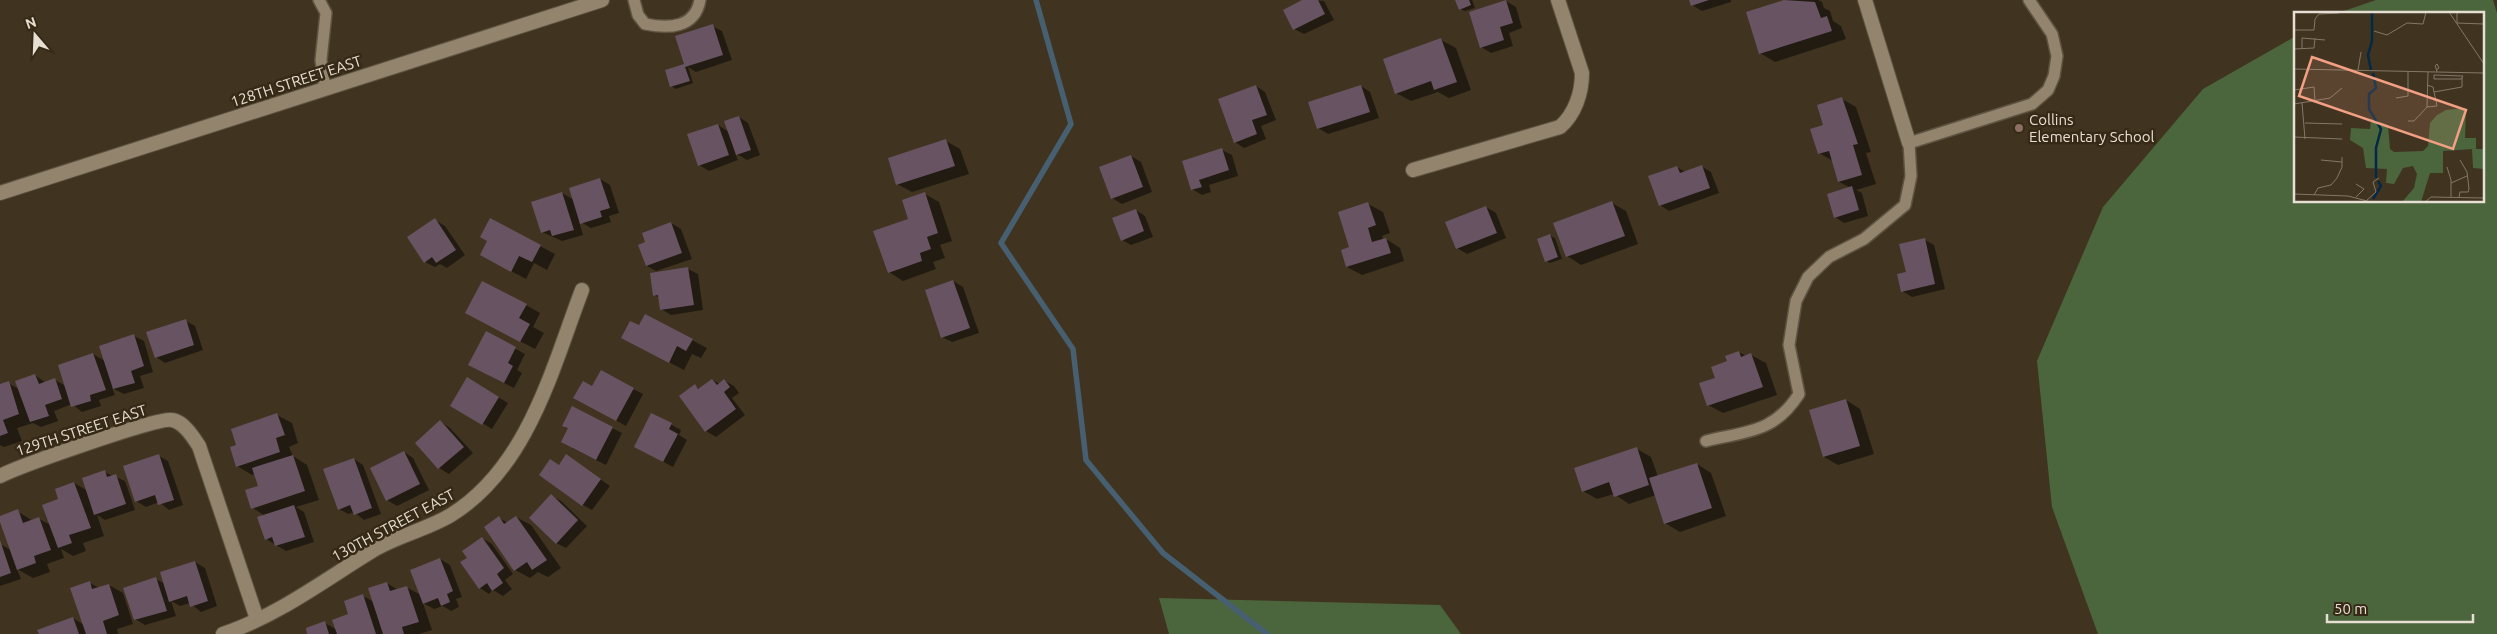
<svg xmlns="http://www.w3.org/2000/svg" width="2497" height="634" viewBox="0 0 2497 634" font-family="Ubuntu,sans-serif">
  <rect width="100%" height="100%" fill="#403420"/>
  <!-- forest -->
  <g fill="#4b653c">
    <polygon points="2376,0 2493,0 2497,13 2497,634 2098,634 2052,507 2037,361 2103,207 2203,89 2296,36 2296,201 2483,201 2483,14 2335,14"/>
    <polygon points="1159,598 1440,605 1461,634 1169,634"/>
  </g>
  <!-- shadow -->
  <g fill="#0007">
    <polygon points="1304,0 1324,1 1334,20 1304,34 1294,29"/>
    <polygon points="1457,0 1472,0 1475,8 1465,11 1460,9"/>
    <polygon points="1690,0 1731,0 1731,2 1702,11 1692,5"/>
    <polygon points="1788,0 1818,0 1822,2 1824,8 1830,11 1833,21 1841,26 1846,39 1775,62 1760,53 1747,13"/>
    <polygon points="1506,1 1516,7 1522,28 1509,33 1513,46 1491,53 1481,47"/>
    <polygon points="712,26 722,31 732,60 696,72 688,67 693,83 676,89 671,86 684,65 687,67 677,37"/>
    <polygon points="1441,40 1456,48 1471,90 1449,98 1438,92 1411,101 1396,93"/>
    <polygon points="1256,86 1265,92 1276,120 1261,126 1266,139 1244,148 1235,142"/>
    <polygon points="1361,86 1370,92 1379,118 1328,134 1318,128"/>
    <polygon points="1842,99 1856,107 1871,152 1866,153 1876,184 1856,190 1862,193 1868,216 1844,223 1835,217 1851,188 1839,182 1833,161 1819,153"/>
    <polygon points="739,117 748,123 760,155 747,160 735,153 738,160 709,171 699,165 718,125 729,132"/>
    <polygon points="946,141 960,149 969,174 912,192 897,184"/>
    <polygon points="1222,150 1232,155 1238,176 1209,185 1211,192 1202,195 1192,189 1183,162"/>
    <polygon points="1131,156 1141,162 1152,192 1122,204 1112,198"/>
    <polygon points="1701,166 1711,172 1719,193 1669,211 1660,205 1677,167 1685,172"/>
    <polygon points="600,179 610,185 619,213 609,216 611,222 591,228 579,221 583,235 562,241 542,232 562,193 574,200"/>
    <polygon points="925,194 939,202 952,241 940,245 945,258 933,262 936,269 903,281 889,272 910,220"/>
    <polygon points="1612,203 1626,211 1638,244 1581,265 1567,256"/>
    <polygon points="1368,204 1383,212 1390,233 1382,236 1383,240 1386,239 1400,248 1404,261 1362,275 1347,267 1342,251 1351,248"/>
    <polygon points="1486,207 1496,213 1506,238 1467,254 1457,248"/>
    <polygon points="1136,210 1145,216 1153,237 1131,245 1122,240"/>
    <polygon points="435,220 445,226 465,255 447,268 440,264 435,267 425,262"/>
    <polygon points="671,223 681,229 692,259 656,271 647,266 647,243"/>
    <polygon points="1550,236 1555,238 1562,259 1550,263 1546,261"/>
    <polygon points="1925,240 1934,245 1945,289 1912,297 1902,291 1907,273"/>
    <polygon points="540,246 555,254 547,270 534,263 526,279 496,263"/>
    <polygon points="688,269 698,274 703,310 671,315 661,309 660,298 654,295"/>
    <polygon points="953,281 963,287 979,333 952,342 942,337"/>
    <polygon points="526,305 540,313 533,327 544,333 535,349 481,321"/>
    <polygon points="186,321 195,326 203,350 165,363 156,357"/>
    <polygon points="639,327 692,340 707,348 701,358 692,354 684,370 637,346"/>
    <polygon points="486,333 525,354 517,370 522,373 514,388 479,370"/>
    <polygon points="134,336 144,341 153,372 140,376 144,388 124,394 112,388 115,395 99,400 101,406 82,412 72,404 54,411 58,421 41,427 33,423 17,428 22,441 4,447 0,445 0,385 8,383 19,389 35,375 46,383 55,380 66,386 93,354 105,361"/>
    <polygon points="1739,352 1746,356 1751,355 1766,363 1777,395 1723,413 1708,405 1728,362"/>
    <polygon points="467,379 508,403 492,429 452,405"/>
    <polygon points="712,380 720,384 725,381 734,386 739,393 732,398 745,415 716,437 706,431 681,396 695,386 700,389"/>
    <polygon points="633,389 643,394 626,426 585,403"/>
    <polygon points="1846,400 1860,409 1874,454 1838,465 1824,457"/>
    <polygon points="652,414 681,430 679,435 687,440 673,467 645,452"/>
    <polygon points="277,415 292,423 298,443 289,447 293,456 307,465 319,500 296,507 304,512 314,542 286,551 266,539 265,516 253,508 260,486 255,473 252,475 237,466 238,446"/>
    <polygon points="441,422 450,428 473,453 449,474 439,468 417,443"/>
    <polygon points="570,428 612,428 622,433 606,465 572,448"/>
    <polygon points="1637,449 1651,457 1658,477 1697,464 1711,473 1726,516 1680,532 1665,523 1656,495 1629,504 1614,494 1597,499 1583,491"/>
    <polygon points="404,452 413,458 429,490 397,506 387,500"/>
    <polygon points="159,456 168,461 183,505 169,510 159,502 146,507 136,501"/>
    <polygon points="567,456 610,486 592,510 583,505 560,466"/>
    <polygon points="354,459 363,465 381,514 364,520 354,512 348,514 339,509"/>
    <polygon points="104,472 125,481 135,510 105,520 97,515 104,536 83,543 86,551 73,556 61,549 64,558 47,564 50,572 33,578 17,569 21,579 0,586 0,544 11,550 0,517 17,511 33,521 39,519 51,525 60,500 74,483 88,491"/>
    <polygon points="551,496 561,501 587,526 566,548 556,543"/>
    <polygon points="516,517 531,525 561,568 548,577 538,572 530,578 515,570 499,518 508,523"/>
    <polygon points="482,538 492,544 513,574 505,580 512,589 503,596 493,590 489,594 480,588 469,558"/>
    <polygon points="440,559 450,565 462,597 456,599 459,607 451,611 443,606 434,609 423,603 432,630 419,634 309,634 325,623 337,630 363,596 374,602 387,583 398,590 406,587 421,595"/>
    <polygon points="195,562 205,568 217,606 201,612 190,603 180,606 171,601 176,616 145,625 135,619 156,579 165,584"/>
    <polygon points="90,583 99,588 109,585 123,593 133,624 117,629 118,634 40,634 73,618 84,625"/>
  </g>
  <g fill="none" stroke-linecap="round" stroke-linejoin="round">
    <!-- stream -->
    <polyline stroke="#476071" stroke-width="5.5" points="1036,0 1071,124 1001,243 1073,349 1086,460 1163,553 1267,634"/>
  </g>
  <!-- building -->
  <g fill="#685363">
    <polygon points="1302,0 1318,0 1325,14 1293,30 1283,10"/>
    <polygon points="1455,0 1469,0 1471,5 1459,10"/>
    <polygon points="1506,0 1513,23 1500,27 1504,40 1480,48 1469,12"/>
    <polygon points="1689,0 1709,0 1691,6"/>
    <polygon points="1784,0 1815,2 1821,18 1827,16 1832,31 1759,54 1746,12"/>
    <polygon points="713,24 723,55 685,67 690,81 670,87 665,70 684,64 675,36"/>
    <polygon points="1441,38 1457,82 1434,90 1431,81 1395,94 1383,59"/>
    <polygon points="1256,85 1267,115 1252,120 1257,134 1234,143 1218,99"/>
    <polygon points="1361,85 1370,112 1317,129 1308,102"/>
    <polygon points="1842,97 1858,144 1853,145 1862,175 1838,182 1829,151 1818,154 1810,129 1823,125 1817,105"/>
    <polygon points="739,116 751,150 736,155 724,121"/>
    <polygon points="718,124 729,155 698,166 687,134"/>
    <polygon points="946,139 955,166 896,185 888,158"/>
    <polygon points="1222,148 1229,170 1199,180 1202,187 1191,190 1182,161"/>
    <polygon points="1131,155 1143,187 1111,199 1099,167"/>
    <polygon points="1702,165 1710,188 1659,206 1648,176 1677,166 1680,173"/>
    <polygon points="600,178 610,208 600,211 602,217 580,224 569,188"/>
    <polygon points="1852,186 1859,210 1834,218 1827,194"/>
    <polygon points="562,192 574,230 552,236 550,230 541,233 531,202"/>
    <polygon points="925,192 938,233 927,237 931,249 920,253 922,261 888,273 873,231 908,219 902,200"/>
    <polygon points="1612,201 1625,236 1566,257 1553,223"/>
    <polygon points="1368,202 1376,225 1368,228 1372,242 1386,238 1391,253 1346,267 1341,250 1349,247 1338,212"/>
    <polygon points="1486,206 1497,233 1456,249 1445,222"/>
    <polygon points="1136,209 1144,231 1121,241 1112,218"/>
    <polygon points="435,218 456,250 436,263 432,257 424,263 407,237"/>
    <polygon points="490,218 541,245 532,262 519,256 511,272 480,255 487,241 480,237"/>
    <polygon points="671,222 682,253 646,266 638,245 645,242 642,233"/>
    <polygon points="1550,234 1558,257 1545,262 1537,239"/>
    <polygon points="1925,238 1935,284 1901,292 1897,274 1906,272 1899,244"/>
    <polygon points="688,267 694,305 660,310 658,295 653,296 650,273"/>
    <polygon points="953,280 970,328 941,338 925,290"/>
    <polygon points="482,281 527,304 519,318 530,324 520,342 465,313"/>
    <polygon points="645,314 693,339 686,351 677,346 669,363 621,338 630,321 639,325"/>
    <polygon points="186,319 194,345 155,358 146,332"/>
    <polygon points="486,331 516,347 508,363 513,366 504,383 468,365"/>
    <polygon points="134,334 144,366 131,371 135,383 113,389 99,346"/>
    <polygon points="1739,351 1741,357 1751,353 1763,387 1707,406 1699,383 1715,378 1711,367 1727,361 1725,356"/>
    <polygon points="93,353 106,390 90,395 91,401 71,407 58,365"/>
    <polygon points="601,370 634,388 616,421 573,398 583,381 592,386"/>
    <polygon points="35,374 39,384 55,378 62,399 45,405 49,416 30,422 15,381"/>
    <polygon points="467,377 499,397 482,425 450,406"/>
    <polygon points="712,379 717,385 724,379 730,387 724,392 736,409 705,432 679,396 695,384 698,389"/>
    <polygon points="9,381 19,414 3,420 8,433 0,436 0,384"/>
    <polygon points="1846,399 1860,446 1823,457 1809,410"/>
    <polygon points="572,406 613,427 596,460 561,442 568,428 562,426"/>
    <polygon points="277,413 285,435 276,438 280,452 236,467 230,447 236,445 231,429"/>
    <polygon points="651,413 672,423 669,429 678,434 663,462 634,447"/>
    <polygon points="440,420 464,447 438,469 415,443"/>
    <polygon points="1637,447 1649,485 1614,497 1609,482 1582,492 1574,468"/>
    <polygon points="404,451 420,484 386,501 370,468"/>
    <polygon points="159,454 174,500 158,505 155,495 135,502 123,466"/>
    <polygon points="566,454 601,479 582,506 539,475 550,459 559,465"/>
    <polygon points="293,455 305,491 251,509 245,490 258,486 252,468"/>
    <polygon points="354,458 372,508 354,515 350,505 338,510 323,469"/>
    <polygon points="1697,463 1712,508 1664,524 1649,478"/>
    <polygon points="105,470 107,477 116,474 126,504 94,515 82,478"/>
    <polygon points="74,482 91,528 69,535 72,543 58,548 42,505 58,499 55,489"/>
    <polygon points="551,494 578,520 556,544 529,518"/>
    <polygon points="294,505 305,537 275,546 272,537 265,540 257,517"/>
    <polygon points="18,509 23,523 39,517 51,550 34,556 36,563 17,570 0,522 0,516"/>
    <polygon points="499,516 504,524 516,516 547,560 532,570 527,562 514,571 484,527"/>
    <polygon points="482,537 504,568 497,574 503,583 492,591 487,583 479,589 460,562 467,558 462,551"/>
    <polygon points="0,540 11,573 0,577"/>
    <polygon points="440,558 453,591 447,594 450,602 441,606 438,598 423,604 410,570"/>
    <polygon points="195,561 208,601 190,607 187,596 169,602 160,572"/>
    <polygon points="156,577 167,611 134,620 123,588"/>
    <polygon points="90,581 92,589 109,584 119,615 103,621 107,634 86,634 70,588"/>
    <polygon points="387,582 390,591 407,586 419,622 402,627 404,634 383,634 368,588"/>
    <polygon points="363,594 376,634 337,634 332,620 348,614 344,601"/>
    <polygon points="73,617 79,634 39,634 37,630"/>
    <polygon points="325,621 329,634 307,634 306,628"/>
  </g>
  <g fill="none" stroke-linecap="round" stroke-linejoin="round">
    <defs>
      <g id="service">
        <polyline points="319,0 326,13 321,60 325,89"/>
        <path d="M634,0L638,15L645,24C669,29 695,28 700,0"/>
        <path d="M1706,441C1747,431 1774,433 1799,394L1789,345L1796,301L1808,277L1829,257L1864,239L1905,205L1911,176L1909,143L2032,104L2048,90L2054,76L2057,56L2052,34L2029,0"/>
      </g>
      <g id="minor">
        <polyline points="1865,0 1909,143"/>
        <path d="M1413,170L1560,127C1575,114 1582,93 1582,73L1558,0"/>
        <path d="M0,476C20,466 157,417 172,420C184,422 193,437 199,446L257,619"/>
        <path d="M223,634C277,616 323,581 372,551C396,536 426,530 451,515C528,467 552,369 582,290"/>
      </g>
      <polyline id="tertiary" points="0,193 602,0"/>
    </defs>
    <!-- service casing -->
    <use href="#service" stroke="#5d5341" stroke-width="14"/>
    <!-- minor casing -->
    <use href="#minor" stroke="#5d5341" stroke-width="16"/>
    <!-- tertiary casing -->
    <use href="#tertiary" stroke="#5d5341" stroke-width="16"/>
    <!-- service -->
    <use href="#service" stroke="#92846d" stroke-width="11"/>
    <!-- minor -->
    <use href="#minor" stroke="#92846d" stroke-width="14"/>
    <!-- tertiary -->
    <use href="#tertiary" stroke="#92846d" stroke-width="14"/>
  </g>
  <!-- markers -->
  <circle fill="#8d6e63" stroke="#362a16" stroke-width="2" cx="2019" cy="128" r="5"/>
  <g text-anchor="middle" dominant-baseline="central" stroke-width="5" stroke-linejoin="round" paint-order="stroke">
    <!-- street labels -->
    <g font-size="15" fill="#e7dfd3" stroke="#362a16">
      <text transform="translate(296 81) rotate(-18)">128TH STREET EAST</text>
      <text transform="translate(81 430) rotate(-18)">129TH STREET EAST</text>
      <text transform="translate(393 525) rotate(-28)">130TH STREET EAST</text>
    </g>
    <!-- poi labels -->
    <g font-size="15" fill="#e7dfd3" stroke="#362a16" text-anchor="start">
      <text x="2029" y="119">Collins<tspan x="2029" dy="17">Elementary School</tspan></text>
    </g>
  </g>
  <!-- overview -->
  <g transform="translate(2294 12)">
    <rect width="190" height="190" fill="#403420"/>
    <path d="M172,96L171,126H182V137H190V157L179,156L178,137L149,139V161H136L127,190H108L120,176L123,162L119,154L109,156L100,172L92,171L93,157L72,156L69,136L56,128L57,116L76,117L77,107L94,113L96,137L100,140L129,139L134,134L136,111L143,103L152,98Z" fill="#4b653c"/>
    <path fill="none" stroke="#032947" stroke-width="2.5" d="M77,58L74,43L78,29V0M79,61L82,76L75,82V97L87,117L82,136V166M79,187L87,174L84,169"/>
    <path fill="none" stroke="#837868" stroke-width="1" d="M155,0L190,52M163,0V11L190,12M0,18H20L21,7L25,2L45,1M80,19L93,23L113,11L129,12L132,0M0,37L20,36L21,26M8,37V26L31,28M0,57L190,61M64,58L67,40M142,58L145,56L143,52L141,54L142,56L143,60M140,63L168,64H169L167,67H140ZM0,78L20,75L21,89M140,80L168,75V66M102,86L114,84V59M8,91L11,127M0,92L36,86L48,76M133,95L134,60M114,109H120L133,95L143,94L139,75L133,73M11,111L48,112M0,125L48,127M27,148L48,150M153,155L157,168V185M157,171L173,164M0,182L54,184L77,190M20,183L24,176L37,173L43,166L48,155V145M62,185L70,177L62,172M165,185L166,180H174L175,177L173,160L166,148M73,188L82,180L79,170L85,166M131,190L137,185L190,186"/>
    <path fill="#f39f84" fill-opacity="0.15" stroke="#f39f84" stroke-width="2.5" d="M18,45L172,98L159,137L5,84Z"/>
    <rect width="190" height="190" fill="none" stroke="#e7dfd3" stroke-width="2.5"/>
  </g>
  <!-- north arrow -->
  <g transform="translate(35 35) rotate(341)" stroke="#362a16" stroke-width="4" paint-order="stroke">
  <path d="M0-4L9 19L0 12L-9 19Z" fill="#e7dfd3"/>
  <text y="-8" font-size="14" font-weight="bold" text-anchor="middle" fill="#e7dfd3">N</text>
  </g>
  <!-- scale -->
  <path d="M2327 614v8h146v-8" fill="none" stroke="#e7dfd3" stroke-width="2.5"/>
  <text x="2334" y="614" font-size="15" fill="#e7dfd3" stroke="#362a16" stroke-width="4" paint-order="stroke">50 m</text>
</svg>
